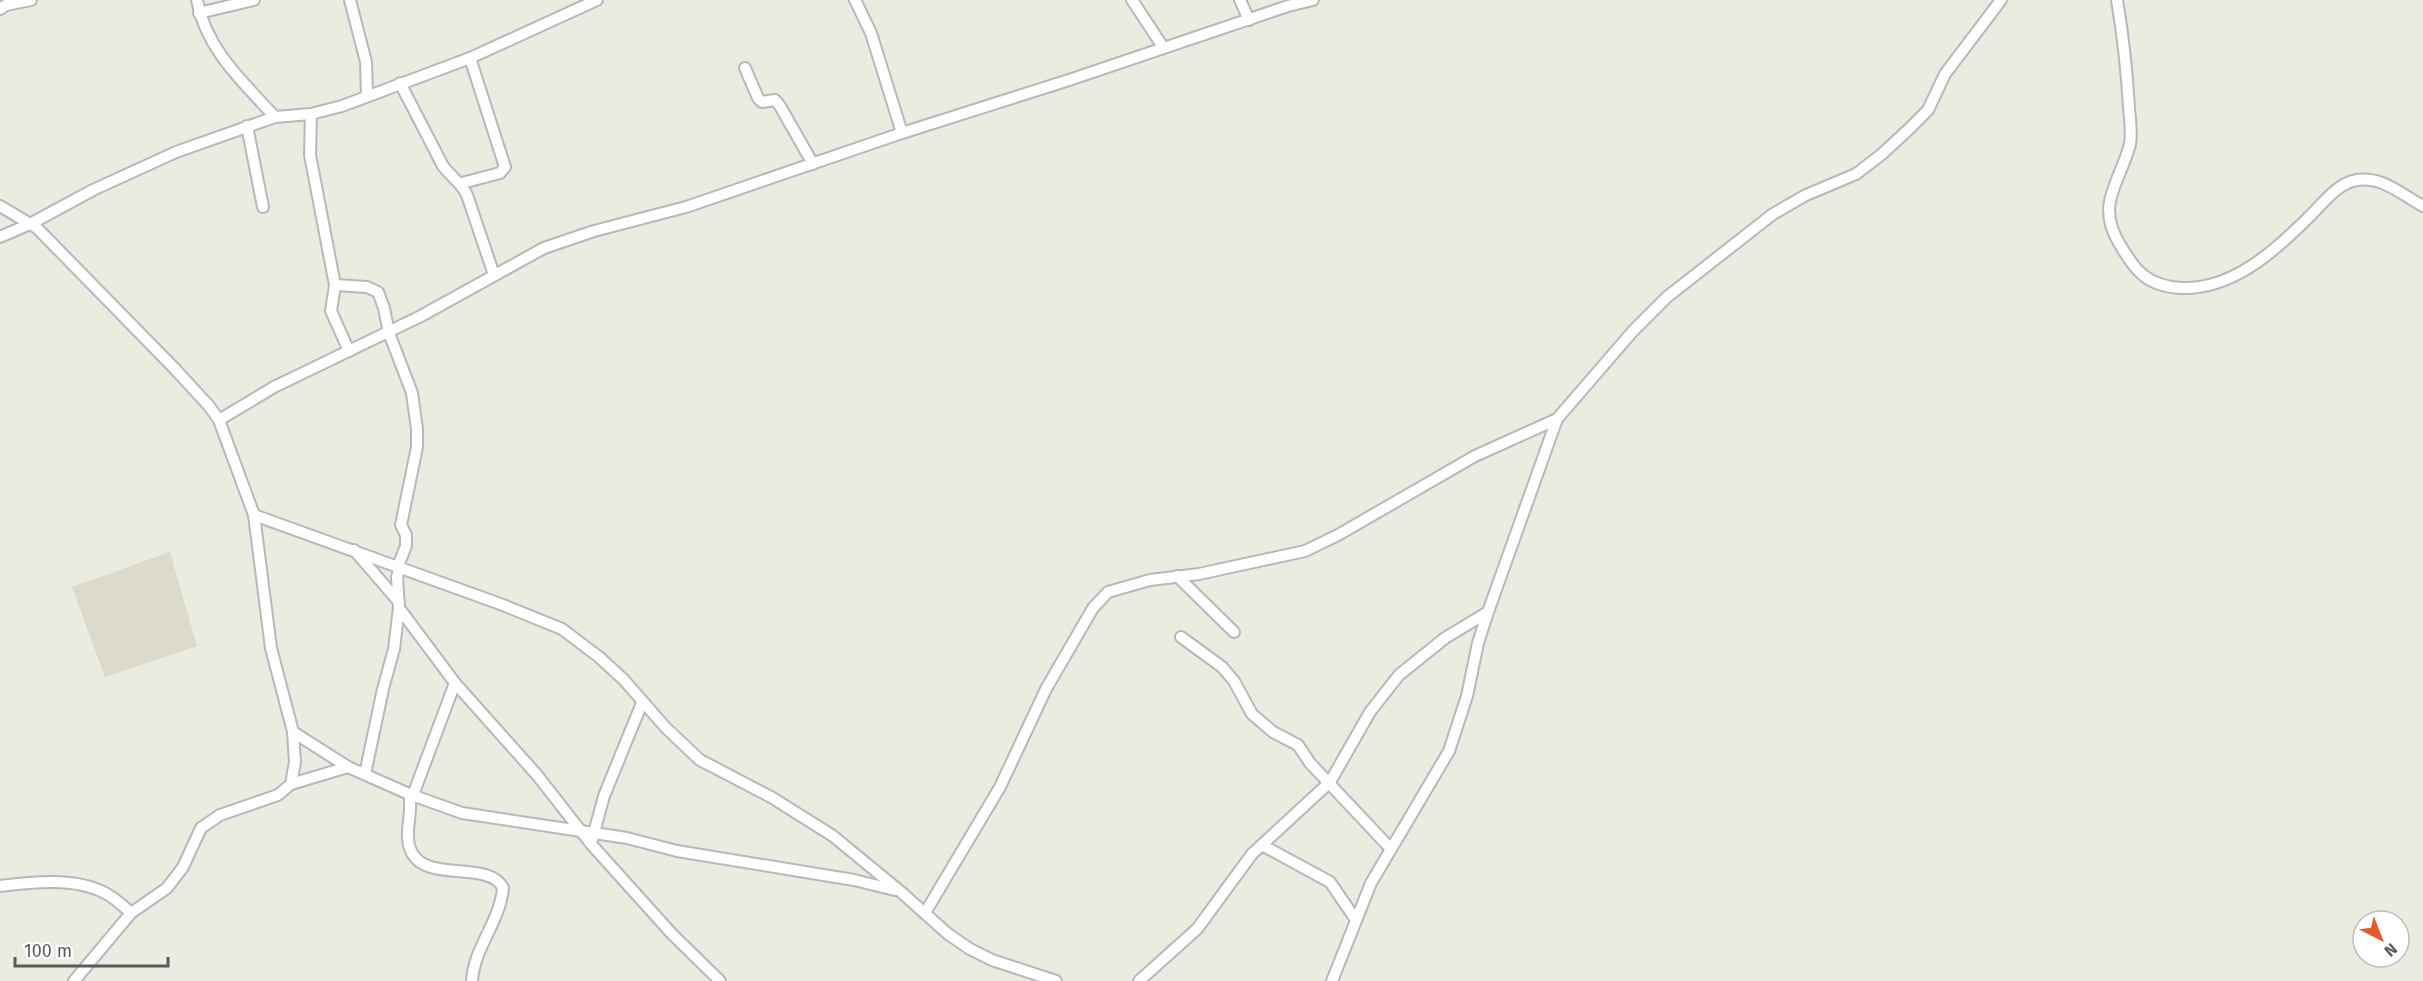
<svg xmlns="http://www.w3.org/2000/svg" width="2423" height="981" viewBox="0 0 2423 981" font-family="'Fira Sans',sans-serif">
  <rect width="100%" height="100%" fill="#ebebdf"/>
  <!-- education -->
  <polygon fill="#dbdacd" points="170,552 197,646 105,677 72,587"/>
  <g fill="none" stroke-linecap="round" stroke-linejoin="round">
    <defs>
      <g id="street">
        <path d="M197,0C206,49 242,81 275,117"/>
        <polyline points="350,0 366,62 367,95"/>
        <polyline points="855,0 871,33 902,133"/>
        <polyline points="1132,0 1163,47"/>
        <polyline points="1240,0 1249,20"/>
        <path d="M2117,0C2123,36 2127,71 2129,108C2130,120 2132,133 2130,144C2121,181 2095,203 2119,243C2135,271 2147,286 2181,288C2233,290 2276,250 2311,215C2324,202 2338,183 2357,180C2383,176 2402,195 2423,206"/>
        <polyline points="0,9 6,5 31,0"/>
        <polyline points="199,13 254,0"/>
        <polyline points="745,68 758,98 762,102 775,100 780,106 813,164"/>
        <path d="M400,83L443,166C451,177 461,182 467,195L494,275"/>
        <polyline points="311,114 310,155 335,285 331,311 349,351"/>
        <polyline points="247,126 263,207"/>
        <polyline points="462,183 500,173 505,167 470,58"/>
        <polyline points="0,206 37,228 174,368 209,406 219,420 254,515 271,648 293,732 295,762 291,784 278,795 220,815 201,828 183,867 167,888 131,913 74,981"/>
        <polyline points="0,237 32,223 93,190 176,152 275,117 311,114 342,106 470,58 597,0"/>
        <polyline points="335,285 367,287 378,292 384,308 389,333 412,393 417,429 417,447 401,525 406,535 406,546 398,566"/>
        <polyline points="219,420 274,387 421,316 544,248 594,231 686,207 902,133 1069,80 1288,6 1313,0"/>
        <polyline points="254,515 503,605 562,629 599,657 624,680 666,728 700,760 771,797 833,836 901,892 948,934 970,949 992,960 1056,981"/>
        <polyline points="354,550 399,602"/>
        <polyline points="1177,576 1234,632"/>
        <polyline points="399,608 455,683 413,795"/>
        <polyline points="1181,637 1222,667 1234,681 1252,714 1273,732 1298,745 1310,763 1391,849"/>
        <polyline points="455,683 537,775 591,844 672,934 720,981"/>
        <polyline points="293,732 348,767 409,794 462,813 627,838 677,851 854,880 895,890"/>
        <polyline points="365,774 383,689 394,649 399,608 397,577 400,567"/>
        <polyline points="291,784 348,767"/>
        <path d="M409,794C414,812 402,835 412,853C428,883 489,860 503,888C500,922 474,947 472,981"/>
        <polyline points="592,840 604,796 642,703"/>
        <polyline points="1262,845 1330,882 1356,920"/>
        <path d="M0,886C33,882 75,877 105,893C115,898 123,906 131,913"/>
        <polyline points="925,913 1000,787 1046,689 1093,608 1108,592 1150,580 1199,574 1305,551 1338,535 1475,456 1557,419 1633,331 1667,297 1773,214 1806,195 1856,174 1882,154 1908,130 1928,110 1945,74 2001,0"/>
        <polyline points="1139,981 1197,929 1252,854 1330,782 1370,712 1399,675 1445,638 1488,612"/>
        <polyline points="1332,981 1371,883 1449,751 1467,696 1478,643 1488,612 1557,419"/>
      </g>
    </defs>
    <!-- street casing -->
    <use href="#street" stroke="#b7b8be" stroke-width="14"/>
    <!-- street -->
    <use href="#street" stroke="#fff" stroke-width="10"/>
  </g>
  <!-- north arrow -->
  <g transform="translate(2381 939) rotate(138)"><circle r="28" fill="#ffffff" stroke="#bcbdbf" stroke-width="1.5"/>
  <path d="M0-4.5L10 22L0 15L-10 22Z" fill="#e6592a"/>
  <text y="-9" font-size="16" font-weight="bold" text-anchor="middle" fill="#585a60">N</text>
  </g>
  <!-- scale -->
  <path d="M15 957v9h153v-9" fill="none" stroke="#585a60" stroke-width="3"/>
  <text x="24" y="957" font-size="18" fill="#585a60" stroke="#ffffff" stroke-width="4.5" paint-order="stroke">100 m</text>
</svg>
